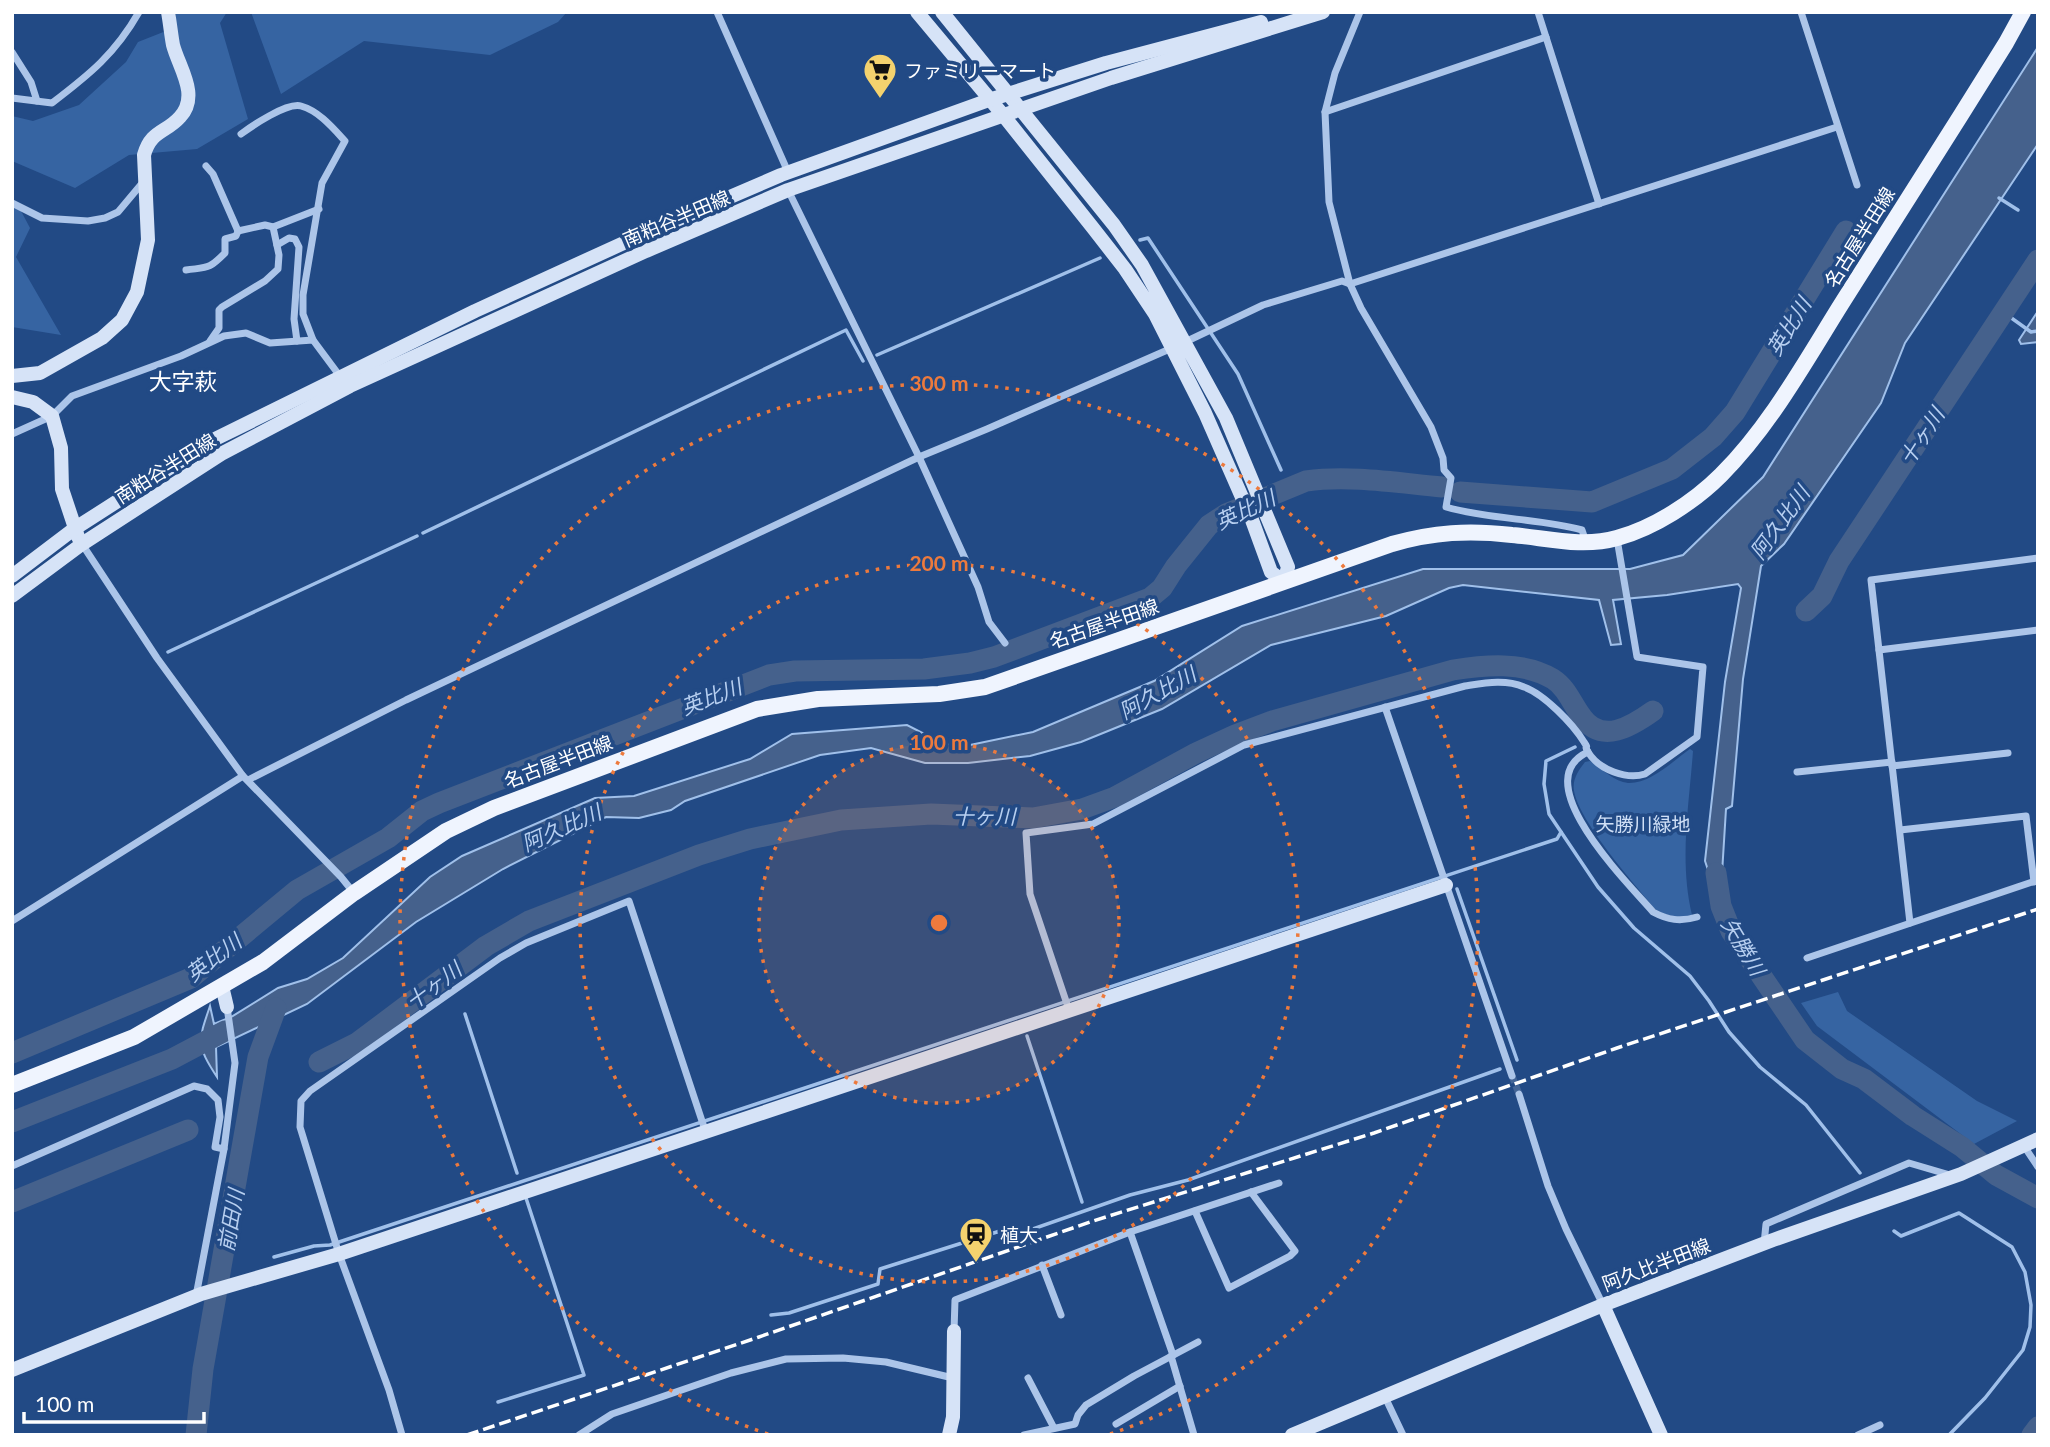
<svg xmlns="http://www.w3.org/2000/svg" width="2050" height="1447" viewBox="0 0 2050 1447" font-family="Lato,'Noto Sans JP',sans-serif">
  <rect width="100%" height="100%" fill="#224a85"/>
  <!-- green -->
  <g fill="#3664a2">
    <polygon points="176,12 227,12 220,23 248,119 197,149 129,155 75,188 12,161 12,116 33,121 79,105 126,62 138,42 176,27"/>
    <polygon points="251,12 567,12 558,22 490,55 364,41 281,94"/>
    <polygon points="12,207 21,211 30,228 16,257 61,335 12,327"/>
    <path d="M1690,749L1693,751C1689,806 1679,861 1692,915C1679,919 1666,916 1655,909C1633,882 1580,823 1574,791C1572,780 1578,771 1585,762L1590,761C1601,768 1614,782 1628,783C1650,784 1673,761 1690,749Z"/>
    <polygon points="1838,992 1847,1011 1977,1101 2017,1121 1974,1144 1817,1026 1801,1003"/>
  </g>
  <!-- water -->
  <g fill="#45618c" stroke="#a0c0ea" stroke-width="2">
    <path d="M2038,47V144L1905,343L1881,403L1784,544L1761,566L1743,679L1732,806L1726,809L1720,906L1705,861L1725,682L1741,588L1738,584L1667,595L1613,600L1621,644L1611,645L1599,600L1463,585L1449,588L1386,616L1271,645L1162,709L1081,742L1030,756L968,763H925L871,748L820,755L685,801L671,810L639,818L606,817L503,869L416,922L307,1004L216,1047L217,1077C196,1045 198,1041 210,1006L214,1024L231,1017L278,988L307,979L343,958L430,877L462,856L595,798L634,796L750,759L792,734L907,725L944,744L970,745L1033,732L1154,681L1242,626L1423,569H1630L1683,555L1763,477Z"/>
    <polygon points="2038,311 2038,342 2021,344 2019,340"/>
  </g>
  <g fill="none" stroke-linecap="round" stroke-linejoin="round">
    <!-- stream -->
    <g stroke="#a0c0ea" stroke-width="3.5">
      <polyline points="1999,198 2018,210"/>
      <polyline points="1140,240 1148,238 1238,374 1281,470"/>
      <polyline points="2003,312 2031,332 2038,331"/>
      <polyline points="877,355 1100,258"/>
      <polyline points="423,533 846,330 863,361"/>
      <polyline points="168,652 417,536"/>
      <polyline points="1575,747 1546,761 1544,784 1549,814 1598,887 1634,928 1690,976 1709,1001 1729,1032 1760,1067 1806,1105 1860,1173"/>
      <polyline points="1457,889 1517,1060"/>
      <polyline points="465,1014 517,1173"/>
      <polyline points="1027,1036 1082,1202"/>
      <polyline points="1894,1231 1901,1236 1959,1213 2012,1247 2025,1272 2031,1305 2030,1327 2023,1350 1985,1398 1949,1435"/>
      <polyline points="274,1257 314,1246 330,1245 1557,839 1561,832"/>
      <polyline points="771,1315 789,1313 878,1284 880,1269 1000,1231 1004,1239 1130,1195 1188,1180 1500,1069"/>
      <polyline points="498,1402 584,1375 526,1198"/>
    </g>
    <!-- river -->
    <g stroke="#45618c" stroke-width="21">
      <polyline points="1460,492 1592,502 1672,469 1713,437 1735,412 1846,231"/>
      <polyline points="1806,611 1822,596 1839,561 2038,260"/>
      <polyline points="1716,873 1721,906 1731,931 1805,1040 1842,1069 1864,1079 1913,1116 1962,1147 1996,1175 2038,1198"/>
      <path d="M12,1053L191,978L297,890L388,838L422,811L439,803L769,675L795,671L924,669L970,663L994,657L1150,598L1162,588L1176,566L1209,525L1226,514L1306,481C1350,475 1398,483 1442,487"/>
      <path d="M319,1062L357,1043L486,946L529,921L699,855L750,839L841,820L931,814L1033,818L1082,809L1115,797L1196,753L1235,735L1272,721L1453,670C1485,665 1523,661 1553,679C1567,688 1572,704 1582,717C1602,745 1632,726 1653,711"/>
      <polyline points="12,1122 172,1059 225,1031"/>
      <polyline points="12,1202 188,1130"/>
      <polyline points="196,1435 203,1369 258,1057 276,1008"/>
      <polyline points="2032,1435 2038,1427"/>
    </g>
    <!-- street-tunnel -->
    <polyline stroke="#436597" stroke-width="7" stroke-dasharray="7 3.5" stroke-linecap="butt" points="1512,1076 1519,1094"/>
    <!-- street -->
    <g stroke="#acc5e9" stroke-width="7">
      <polyline points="717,12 788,172"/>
      <path d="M1360,12L1335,73L1325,112L1329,202L1350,284L1361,308L1431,427L1443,458L1444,470L1451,478L1446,507C1491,520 1538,518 1582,530L1586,542"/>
      <polyline points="1538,12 1599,204"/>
      <polyline points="1801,12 1857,185"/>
      <polyline points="12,52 31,82 37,101"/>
      <path d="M12,98L52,103C90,74 115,54 139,12"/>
      <polyline points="1325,112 1546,37"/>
      <path d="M241,134C252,126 287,102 301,106C319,111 333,128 345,141L322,183L303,295V314L313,340"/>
      <polyline points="788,190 919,457 978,587 989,622 1005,643"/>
      <polyline points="12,203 42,218 88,221 105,218 118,212 144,181"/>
      <polyline points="273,227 319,209"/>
      <polyline points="277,245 289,238 295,239 299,247 294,319 297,341"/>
      <path d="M186,270C208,267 208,270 225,253V239L236,236L238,231L213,174L206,166"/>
      <polyline points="210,341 219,328 219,310 222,307 265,281 278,269 279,255 273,227 265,225 238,231"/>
      <polyline points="1183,343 1263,305 1342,281 1350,284 1837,127"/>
      <polyline points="12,434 52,416 72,396 181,356 224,336 246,333 270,343 313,340 342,379"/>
      <polyline points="82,544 157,658 243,776 341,877 354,893"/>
      <polyline points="1879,650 2038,630"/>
      <polyline points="1385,707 1512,1076"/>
      <path d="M1588,752C1524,781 1629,884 1653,912C1668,920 1680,922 1697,917"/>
      <polyline points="1892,766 2008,753"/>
      <polyline points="1797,772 1892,762"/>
      <polyline points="248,780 406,700 919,457 987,429 1172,348"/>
      <polyline points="1900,830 2026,816 2034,882"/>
      <polyline points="12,921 243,776"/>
      <polyline points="1910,923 1871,580 2038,558"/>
      <polyline points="1807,958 2038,880"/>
      <path d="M1069,1010L1030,894L1026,833L1093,824L1244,745L1465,686C1485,683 1505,679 1524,687C1544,694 1573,724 1584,742C1590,751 1583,743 1588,752C1599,770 1627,780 1645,774L1697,737L1703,667L1637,657L1617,539"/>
      <polyline points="1519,1094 1548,1186 1566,1229 1603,1305"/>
      <polyline points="2024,1146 2038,1167"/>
      <polyline points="12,1166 194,1086 207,1089 218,1100 220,1117 215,1147 224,1149"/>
      <polyline points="1195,1211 1229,1288 1290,1256 1295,1251 1251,1192"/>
      <polyline points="1130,1232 1173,1355"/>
      <polyline points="1764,1244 1766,1224 1909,1163 1950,1175"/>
      <polyline points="1042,1265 1061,1315"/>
      <polyline points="196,1296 224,1149 235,1063 227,1007"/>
      <polyline points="954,1331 955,1300 1130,1232 1279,1183"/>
      <polyline points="1171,1356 1194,1435"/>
      <polyline points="1028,1378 1054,1428"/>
      <polyline points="1385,1397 1403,1435"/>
      <polyline points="1116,1424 1180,1386"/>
      <polyline points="402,1435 389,1390 339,1254 300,1127 301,1101 310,1091 500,958 526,943 629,901 705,1130"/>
      <polyline points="579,1435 612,1414 731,1373 786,1359 843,1358 886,1362 953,1378"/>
      <polyline points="1024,1435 1075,1424 1078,1415 1086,1405 1134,1376 1198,1342"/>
      <polyline points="1858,1435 1880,1425"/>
    </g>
    <!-- secondary -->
    <g stroke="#d6e3f7" stroke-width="14">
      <polyline points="917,12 1003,115 1093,228 1125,269 1155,314 1205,413 1252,520 1271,572 1284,582 1288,567 1226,418 1142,265 1114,225 942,12"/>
      <path d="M12,376L40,373L102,338L122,320L137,292L148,240L144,155C151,130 166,133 180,117C200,95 179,68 173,45C171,34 170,23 168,12"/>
      <polyline points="12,397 33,402 52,416 61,448 62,489 78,537"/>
      <polyline points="12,576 74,529 213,440 475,311 639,236 781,175 989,100 1106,63 1261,22"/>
      <polyline points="12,596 82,544 221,454 350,386 646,251 788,190 1111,78 1323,12"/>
      <polyline points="222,986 227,1007"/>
      <polyline points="1603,1305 1661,1435"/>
      <polyline points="12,1370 201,1294 339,1254 1446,885"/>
      <polyline points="949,1435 953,1417 954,1331"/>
      <polyline points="1292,1435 1603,1305 1773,1240 1961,1174 2038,1139"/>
    </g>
    <!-- primary -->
    <path stroke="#eff4fe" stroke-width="16" d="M12,1085L134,1037L263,962L354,893L446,831L494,808L757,709L818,699L939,694L985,687L1392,544C1434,532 1469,530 1512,535C1547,538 1582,548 1617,538C1654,528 1694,502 1721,475C1770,426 1805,362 1842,303C1897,216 1952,130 2006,43L2023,12"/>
    <!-- rail -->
    <polyline stroke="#fff" stroke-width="3.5" stroke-dasharray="12 5" stroke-linecap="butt" points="467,1435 759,1337 1093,1221 1374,1133 1617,1048 2038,909"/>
  </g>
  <!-- distance rings -->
  <circle cx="939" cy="923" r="180" fill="#ed7a3d" fill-opacity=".12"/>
  <g fill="none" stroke="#ed7a3d" stroke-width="3.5" stroke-dasharray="3.5 7">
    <circle cx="939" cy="923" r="180"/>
    <circle cx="939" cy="923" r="359"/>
    <path d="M768 1434A539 539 0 1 1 1110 1434"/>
  </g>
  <!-- icons -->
  <defs>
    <symbol id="supermarket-pin" viewBox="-11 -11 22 30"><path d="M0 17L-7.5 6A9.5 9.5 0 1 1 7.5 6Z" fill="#f4d26e" stroke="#224a85"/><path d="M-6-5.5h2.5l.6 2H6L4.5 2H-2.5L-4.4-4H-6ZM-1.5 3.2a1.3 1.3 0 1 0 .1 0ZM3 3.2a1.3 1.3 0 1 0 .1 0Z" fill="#111"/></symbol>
    <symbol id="station-pin" viewBox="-11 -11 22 30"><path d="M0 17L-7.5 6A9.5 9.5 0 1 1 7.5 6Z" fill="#f4d26e" stroke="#224a85"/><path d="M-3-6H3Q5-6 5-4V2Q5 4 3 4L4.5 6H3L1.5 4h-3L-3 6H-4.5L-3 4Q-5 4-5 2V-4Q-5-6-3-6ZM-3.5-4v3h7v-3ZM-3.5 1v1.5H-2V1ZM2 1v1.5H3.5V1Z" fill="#111"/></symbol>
  </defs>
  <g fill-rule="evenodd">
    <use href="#supermarket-pin" x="861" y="51" width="38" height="52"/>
    <use href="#station-pin" x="957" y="1215" width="38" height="52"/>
  </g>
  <g text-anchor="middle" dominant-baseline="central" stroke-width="7" stroke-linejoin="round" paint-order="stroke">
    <!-- poi labels -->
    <g font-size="19" fill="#fff" stroke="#224a85" text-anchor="start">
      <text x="904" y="70">ファミリーマート</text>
      <text x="1000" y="1234">植大</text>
    </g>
    <!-- street labels -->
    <g font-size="19" fill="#fff" stroke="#224a85">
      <text transform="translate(676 218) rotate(-23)">南粕谷半田線</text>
      <text transform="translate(1859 237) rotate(-58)">名古屋半田線</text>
      <text transform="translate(165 468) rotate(-32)">南粕谷半田線</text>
      <text transform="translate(1104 623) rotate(-19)">名古屋半田線</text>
      <text transform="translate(558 761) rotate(-21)">名古屋半田線</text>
      <text transform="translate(1656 1264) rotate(-21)">阿久比半田線</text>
    </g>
    <!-- park labels -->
    <g font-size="19" fill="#d0e0f7" stroke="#224a85">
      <text x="1643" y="823">矢勝川緑地</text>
    </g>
    <!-- water labels -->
    <g font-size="21" font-style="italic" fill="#b7cff0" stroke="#224a85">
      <text transform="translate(1788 326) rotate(-58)">英比川</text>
      <text transform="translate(1921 436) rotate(-57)">十ヶ川</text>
      <text transform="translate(1245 509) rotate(-25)">英比川</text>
      <text transform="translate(1779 522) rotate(-54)">阿久比川</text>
      <text transform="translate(1157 692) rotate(-29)">阿久比川</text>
      <text transform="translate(711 696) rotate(-21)">英比川</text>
      <text x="984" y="815">十ヶ川</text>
      <text transform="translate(561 827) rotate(-24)">阿久比川</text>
      <text transform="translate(1744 946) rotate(59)">矢勝川</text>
      <text transform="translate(213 957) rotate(-37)">英比川</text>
      <text transform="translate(433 985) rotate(-37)">十ヶ川</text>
      <text transform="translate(230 1220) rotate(-80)">前田川</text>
    </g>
    <!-- quarter labels -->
    <g font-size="23" fill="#fff" stroke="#224a85">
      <text x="183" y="381">大字萩</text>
    </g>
  </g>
  <circle cx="939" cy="923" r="10" fill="#ed7a3d" stroke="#224a85" stroke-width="3.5"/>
  <g font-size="21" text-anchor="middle" font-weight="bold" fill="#ed7a3d" stroke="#224a85" stroke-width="7" stroke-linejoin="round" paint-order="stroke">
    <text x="939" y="391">300 m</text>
    <text x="939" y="571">200 m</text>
    <text x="939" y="750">100 m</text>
  </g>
  <!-- border -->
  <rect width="2050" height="1447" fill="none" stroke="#ffffff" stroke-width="28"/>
  <!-- scale -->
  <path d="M24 1412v10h180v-10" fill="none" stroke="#ffffff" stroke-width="3.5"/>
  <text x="35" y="1412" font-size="21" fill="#ffffff" stroke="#224a85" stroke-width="5" paint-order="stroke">100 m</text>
</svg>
